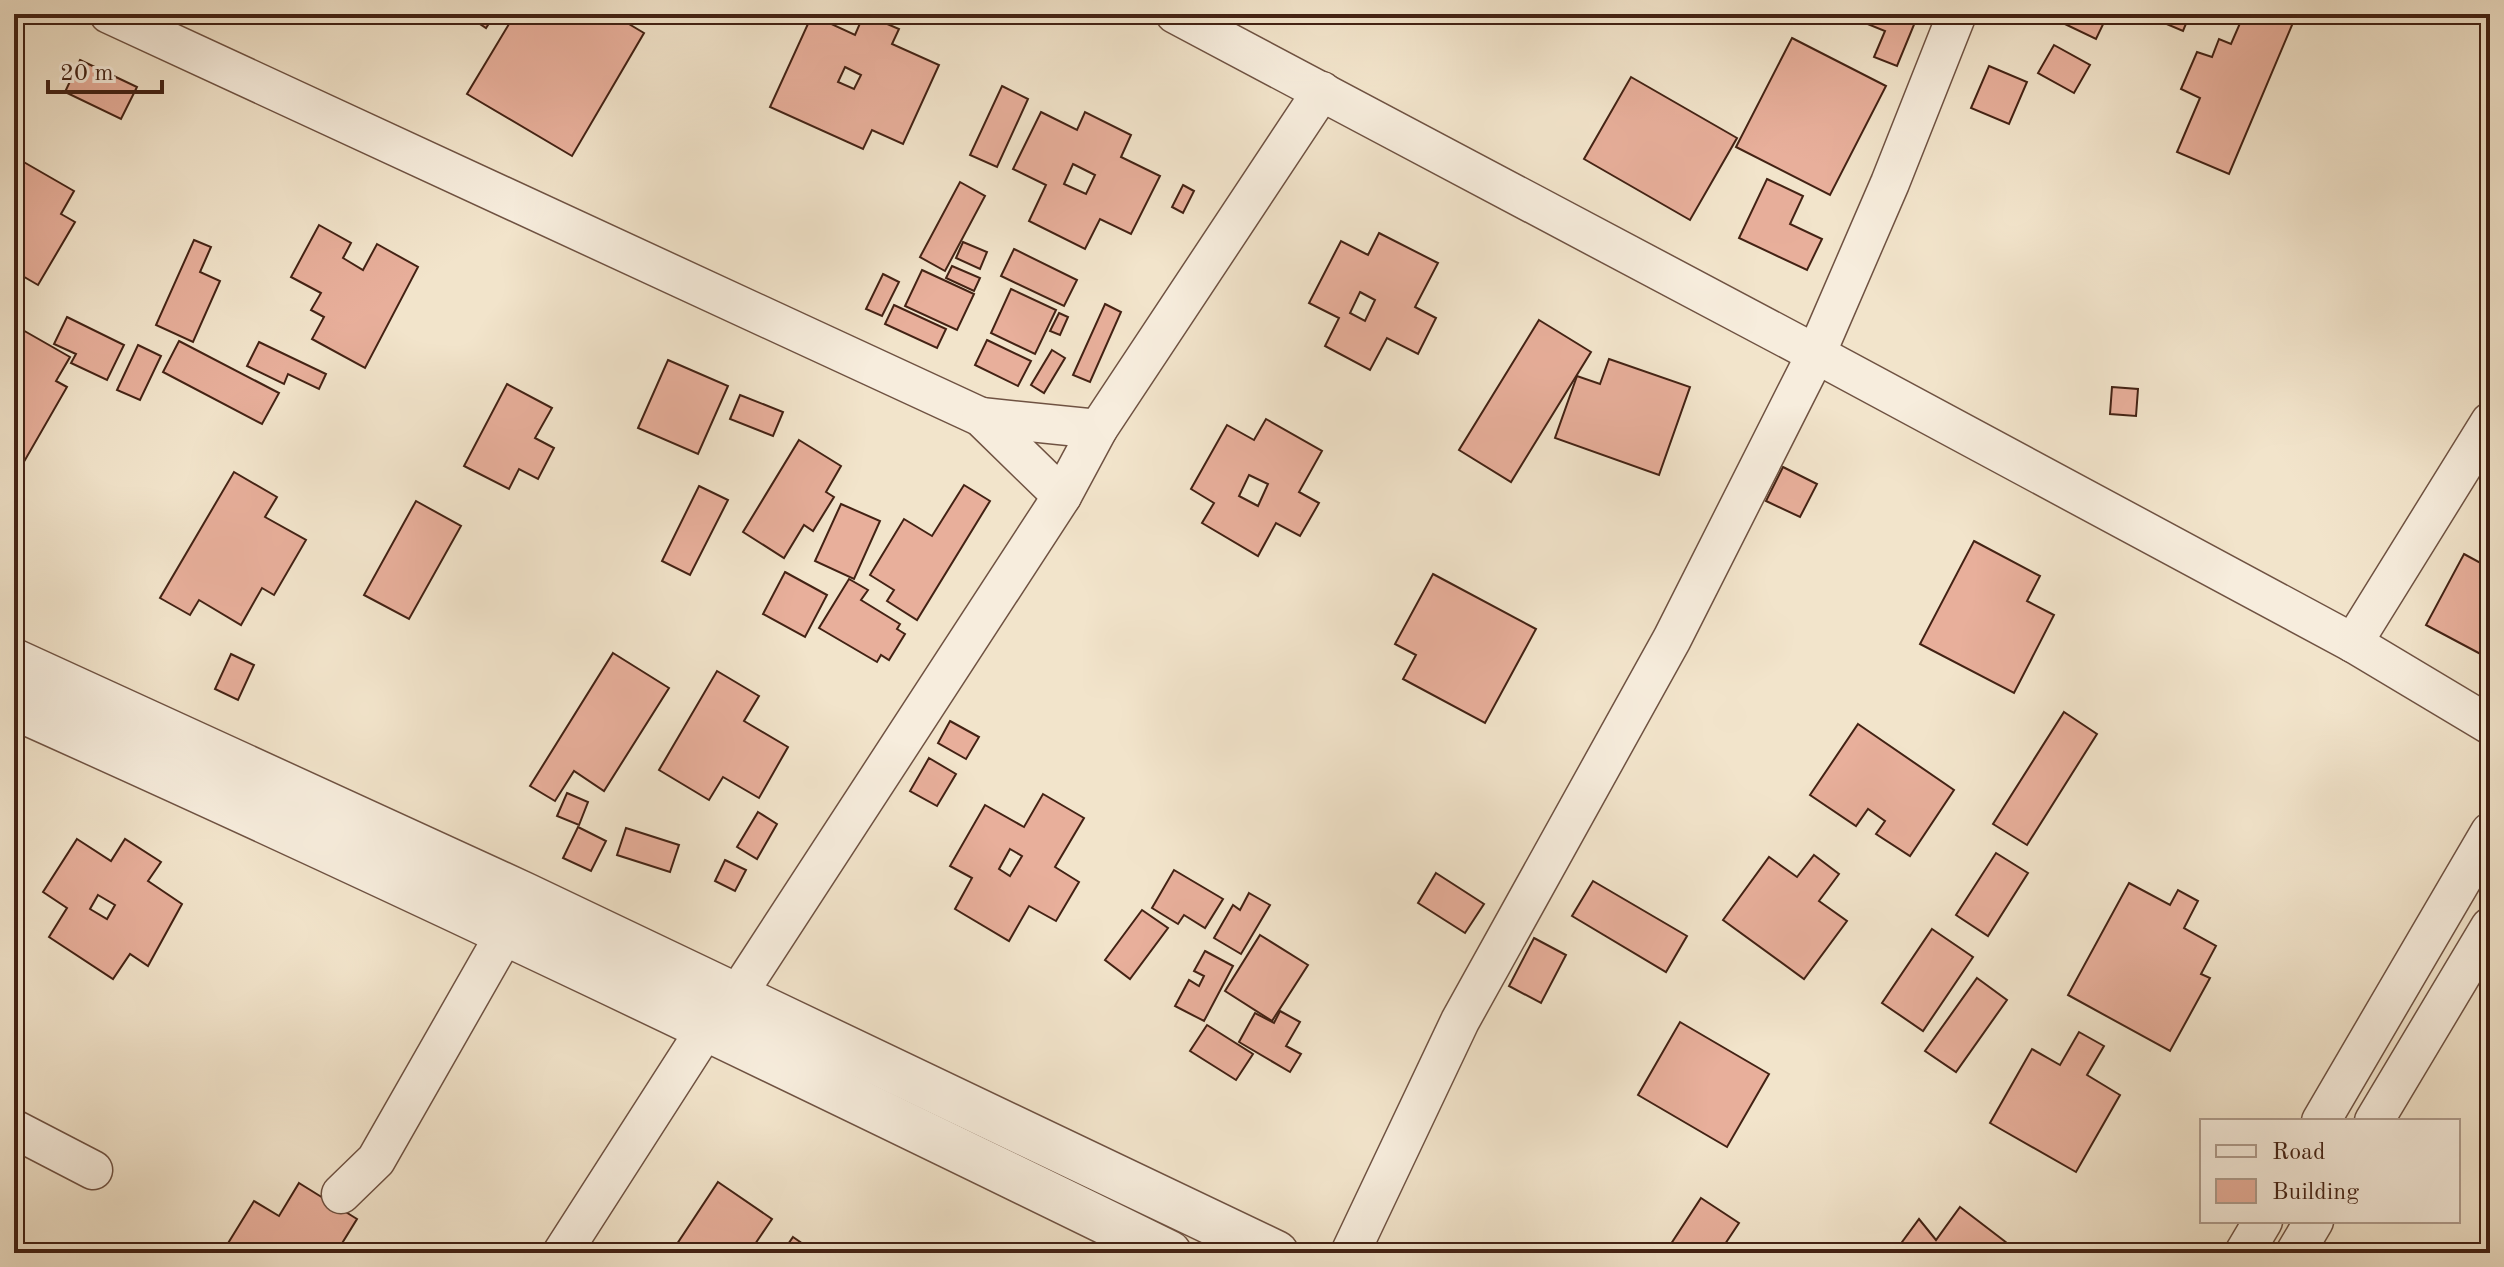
<svg xmlns="http://www.w3.org/2000/svg" width="2504" height="1267" viewBox="0 0 2504 1267" font-family="'Old Standard TT',serif">
  <rect width="100%" height="100%" fill="#f2e4cb"/>
  <filter id="stains"><feTurbulence type="fractalNoise" baseFrequency=".0025" numOctaves="4"/><feColorMatrix values="0 0 0 0 .2 0 0 0 0 .09 0 0 0 0 .02 0 0 0 .5 -.17"/></filter>
  <radialGradient id="worn" r=".72"><stop offset=".6" stop-color="#630" stop-opacity="0"/><stop offset="1" stop-color="#630" stop-opacity=".3"/></radialGradient>
  <!-- building -->
  <g fill="#e8af9b" stroke="#432214" stroke-width="2" fill-rule="evenodd">
    <polygon points="465,14 495,14 486,28"/>
    <polygon points="515,14 612,14 644,33 572,156 467,94"/>
    <path d="M864,14L899,29L892,44L939,65L903,144L872,130L863,149L770,107L812,15L855,35ZM845,67L861,75L854,89L838,82Z"/>
    <polygon points="1869,14 1918,15 1897,66 1874,57 1885,31 1865,23"/>
    <polygon points="2044,14 2108,14 2096,39"/>
    <polygon points="2143,14 2190,14 2183,31"/>
    <polygon points="2244,14 2286,14 2295,18 2229,174 2177,152 2200,98 2181,89 2197,52 2212,57 2219,39 2231,44"/>
    <polygon points="1792,38 1886,86 1830,195 1736,147"/>
    <polygon points="2054,45 2090,65 2074,93 2038,73"/>
    <polygon points="80,60 137,87 121,119 65,92"/>
    <polygon points="1989,66 2027,82 2009,124 1971,108"/>
    <polygon points="1631,77 1737,138 1690,220 1584,159"/>
    <polygon points="1002,86 1028,99 997,167 970,155"/>
    <path d="M1041,112L1077,130L1085,112L1131,135L1121,157L1160,176L1131,234L1100,219L1085,249L1029,221L1046,185L1013,169ZM1073,164L1095,175L1086,194L1064,184Z"/>
    <polygon points="15,157 74,191 61,214 75,222 38,285 14,271"/>
    <polygon points="1767,179 1803,196 1790,224 1822,239 1807,270 1739,238"/>
    <polygon points="960,182 985,196 945,271 920,257"/>
    <polygon points="1183,185 1194,191 1183,213 1172,207"/>
    <polygon points="319,225 351,243 343,258 363,270 377,244 418,267 365,368 312,339 324,317 311,310 321,293 291,277"/>
    <path d="M1379,233L1438,263L1415,307L1436,318L1418,354L1387,338L1370,370L1325,346L1339,318L1309,303L1341,241L1368,255ZM1360,292L1375,300L1365,321L1350,313Z"/>
    <polygon points="194,240 211,247 200,272 220,281 193,342 156,325"/>
    <polygon points="963,242 987,252 980,269 956,258"/>
    <polygon points="1014,249 1077,280 1064,306 1001,276"/>
    <polygon points="952,266 980,278 974,291 946,278"/>
    <polygon points="922,270 974,294 957,330 905,306"/>
    <polygon points="883,274 899,282 882,316 866,309"/>
    <polygon points="1011,289 1056,310 1035,354 991,333"/>
    <polygon points="1105,304 1121,312 1090,382 1073,375"/>
    <polygon points="894,305 946,329 937,348 885,324"/>
    <polygon points="1059,313 1068,317 1060,335 1050,331"/>
    <polygon points="67,317 124,345 107,380 71,363 76,354 54,344"/>
    <polygon points="1539,320 1591,352 1511,482 1459,450"/>
    <polygon points="21,329 70,357 56,381 67,387 21,467 14,463 14,342"/>
    <polygon points="987,340 1031,361 1018,386 975,365"/>
    <polygon points="179,341 279,393 262,424 163,372"/>
    <polygon points="259,342 326,374 319,389 288,374 284,384 247,366"/>
    <polygon points="138,345 161,356 140,400 117,390"/>
    <polygon points="1052,350 1065,358 1044,393 1031,385"/>
    <polygon points="1609,359 1690,387 1659,475 1555,438 1577,376 1600,384"/>
    <polygon points="668,360 728,386 698,454 638,428"/>
    <polygon points="507,384 552,408 535,438 554,448 538,479 519,469 509,489 464,466"/>
    <polygon points="2112,387 2138,389 2136,416 2110,414"/>
    <polygon points="740,395 783,412 773,436 730,419"/>
    <path d="M1266,419L1322,451L1299,492L1319,503L1300,536L1276,523L1258,556L1202,523L1214,503L1191,489L1227,425L1254,440ZM1249,475L1268,484L1258,506L1239,496Z"/>
    <polygon points="799,440 841,466 826,492 834,497 813,531 804,525 784,558 743,532"/>
    <polygon points="1783,467 1817,484 1800,517 1766,501"/>
    <polygon points="234,472 277,497 265,517 306,540 274,595 262,588 241,625 199,600 190,615 160,598"/>
    <polygon points="964,485 990,501 917,620 887,601 894,590 870,575 904,519 932,536"/>
    <polygon points="699,486 728,500 690,575 662,561"/>
    <polygon points="416,501 461,526 409,619 364,595"/>
    <polygon points="841,504 880,521 854,579 815,561"/>
    <polygon points="1974,541 2040,576 2027,601 2054,615 2014,693 1920,644"/>
    <polygon points="2464,554 2490,568 2490,659 2426,625"/>
    <polygon points="785,572 827,595 805,637 763,614"/>
    <polygon points="1433,574 1536,629 1485,723 1403,679 1416,655 1395,644"/>
    <polygon points="849,579 868,590 861,600 900,624 897,629 905,634 889,660 881,655 877,662 819,628"/>
    <polygon points="613,653 669,688 604,791 574,771 555,801 530,786"/>
    <polygon points="231,654 254,665 238,700 215,689"/>
    <polygon points="717,671 759,696 744,721 788,747 759,798 723,777 709,800 659,770"/>
    <polygon points="2064,712 2097,734 2027,845 1993,824"/>
    <polygon points="950,721 979,737 966,759 938,743"/>
    <polygon points="1858,724 1954,790 1910,856 1876,834 1885,821 1868,809 1856,826 1810,795"/>
    <polygon points="929,758 956,774 937,806 910,791"/>
    <polygon points="567,793 588,802 579,825 557,816"/>
    <path d="M1043,794L1084,818L1055,867L1079,882L1056,921L1029,906L1009,941L955,909L972,878L950,866L985,805L1024,827ZM1010,849L1022,856L1010,876L999,869Z"/>
    <polygon points="758,812 777,824 757,859 737,847"/>
    <polygon points="578,827 606,841 591,871 563,858"/>
    <polygon points="626,828 679,845 670,872 617,855"/>
    <path d="M77,839L111,861L125,839L161,862L148,881L182,904L148,966L130,954L113,979L49,937L67,908L43,892ZM98,895L115,905L107,919L90,909Z"/>
    <polygon points="1996,853 2028,873 1988,936 1956,915"/>
    <polygon points="1814,855 1839,874 1819,901 1847,921 1804,979 1723,920 1769,857 1797,877"/>
    <polygon points="725,860 746,870 735,891 715,881"/>
    <polygon points="1174,870 1223,899 1205,928 1184,915 1178,924 1152,908"/>
    <polygon points="1436,873 1484,904 1465,933 1418,903"/>
    <polygon points="1593,881 1687,936 1666,972 1572,916"/>
    <polygon points="2129,883 2170,905 2178,890 2198,901 2184,928 2216,946 2201,974 2210,978 2170,1051 2068,995"/>
    <polygon points="1249,893 1270,905 1241,954 1214,938 1233,905 1240,910"/>
    <polygon points="1142,910 1168,928 1130,979 1105,960"/>
    <polygon points="1932,929 1973,957 1923,1031 1882,1003"/>
    <polygon points="1260,935 1308,965 1272,1021 1225,991"/>
    <polygon points="1534,938 1566,955 1541,1003 1509,986"/>
    <polygon points="1205,951 1233,966 1204,1021 1175,1006 1189,980 1199,986 1204,976 1194,971"/>
    <polygon points="1977,978 2007,1000 1956,1072 1925,1051"/>
    <polygon points="1280,1011 1300,1022 1286,1046 1301,1054 1290,1072 1239,1042 1255,1013 1274,1023"/>
    <polygon points="1680,1022 1769,1074 1727,1147 1638,1095"/>
    <polygon points="1207,1025 1253,1054 1236,1080 1190,1051"/>
    <polygon points="2079,1032 2104,1046 2087,1075 2120,1095 2076,1172 1990,1123 2032,1049 2060,1065"/>
    <polygon points="718,1182 772,1219 749,1253 671,1253"/>
    <polygon points="299,1183 357,1219 336,1253 222,1253 254,1201 279,1216"/>
    <polygon points="1701,1198 1739,1223 1719,1253 1665,1253"/>
    <polygon points="1960,1207 2020,1253 1894,1253 1919,1219 1936,1240"/>
    <polygon points="793,1237 816,1253 782,1253"/>
  </g>
  <g fill="none" stroke-linecap="round" stroke-linejoin="round">
    <defs>
      <g id="minor">
        <polyline points="109,14 981,417 1062,496"/>
        <polyline points="1175,14 1816,354 2353,643 2490,725"/>
        <polyline points="981,417 1098,429"/>
        <polyline points="2353,643 2490,422"/>
        <polyline points="737,995 1062,496 1098,429 1322,91"/>
        <polyline points="2321,1121 2490,832"/>
        <polyline points="2374,1121 2490,927"/>
        <polyline points="14,1129 93,1170"/>
        <polyline points="341,1194 376,1160 505,934"/>
        <polyline points="562,1253 707,1027"/>
        <polyline points="1350,1253 1460,1021 1672,639 1816,354 1890,183 1957,14"/>
        <polyline points="2244,1253 2263,1221"/>
        <polyline points="2295,1253 2314,1221"/>
      </g>
      <g id="tertiary">
        <polyline points="14,661 525,895 1276,1253"/>
        <path d="M14,707C403,881 787,1066 1169,1253"/>
      </g>
    </defs>
    <!-- minor casing -->
    <use href="#minor" stroke="#6f5242" stroke-width="41"/>
    <!-- tertiary casing -->
    <use href="#tertiary" stroke="#6f5242" stroke-width="47"/>
    <!-- minor -->
    <use href="#minor" stroke="#f7eddd" stroke-width="38"/>
    <!-- tertiary -->
    <use href="#tertiary" stroke="#f7eddd" stroke-width="44"/>
  </g>
  <!-- margin -->
  <rect width="2504" height="1267" fill="none" stroke="#f2e4cb" stroke-width="48"/>
  <rect x="16" y="16" width="2472" height="1235" fill="none" stroke="#432214" stroke-width="4"/>
  <rect x="24" y="24" width="2456" height="1219" fill="none" stroke="#432214" stroke-width="2"/>
  <!-- legend -->
  <rect x="2200" y="1119" width="260" height="104" fill="#f7eddd" stroke="#af9c8d" stroke-width="2"/>
  <rect x="2216" y="1145" width="40" height="12" fill="#f7eddd" stroke="#af9c8d" stroke-width="2"/>
  <text x="2272" y="1159" font-size="24" fill="#432214">Road</text>
  <rect x="2216" y="1179" width="40" height="24" fill="#e8af9b" stroke="#af9c8d" stroke-width="2"/>
  <text x="2272" y="1199" font-size="24" fill="#432214">Building</text>
  <!-- scale -->
  <path d="M48 80v12h114v-12" fill="none" stroke="#432214" stroke-width="4"/>
  <text x="60" y="80" font-size="24" fill="#432214" stroke="#f7eddd" stroke-width="6" paint-order="stroke">20 m</text>
  <rect width="100%" height="100%" filter="url(#stains)"/>
  <rect width="100%" height="100%" fill="url(#worn)"/>
</svg>
